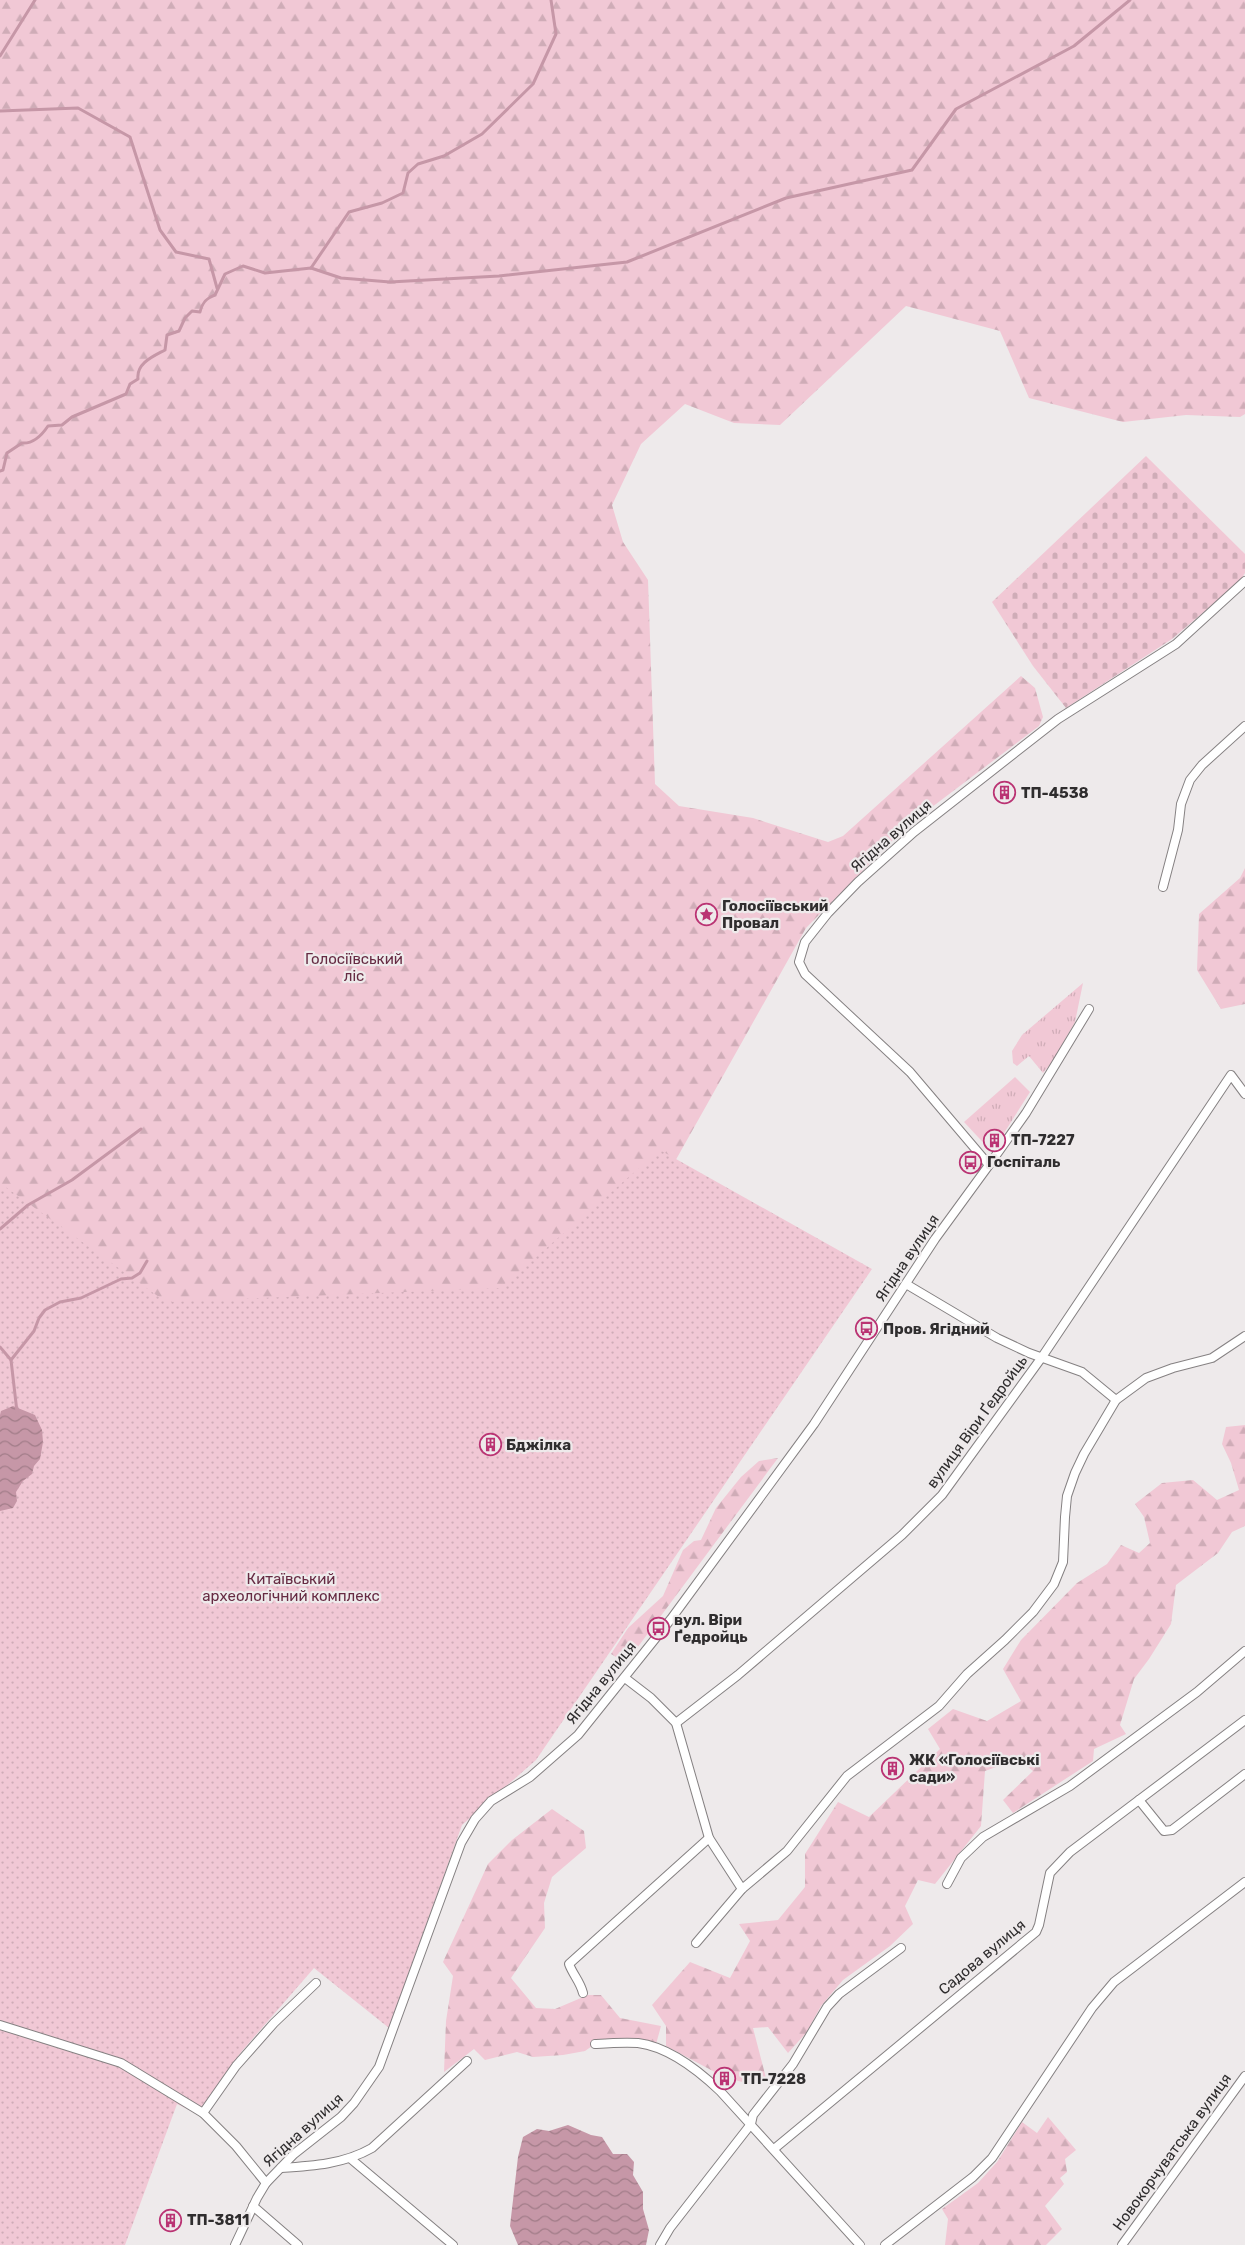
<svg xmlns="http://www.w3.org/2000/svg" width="1245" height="2245" viewBox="0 0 1245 2245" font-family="Rubik,sans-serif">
  <defs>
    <pattern id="grass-tufts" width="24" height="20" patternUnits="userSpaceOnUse" patternTransform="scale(1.25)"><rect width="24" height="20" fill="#f1c8d5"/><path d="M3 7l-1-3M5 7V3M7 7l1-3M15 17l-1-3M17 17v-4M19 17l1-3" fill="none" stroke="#cfacb7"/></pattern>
    <pattern id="forest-firs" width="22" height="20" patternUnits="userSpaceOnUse" patternTransform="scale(1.25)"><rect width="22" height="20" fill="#f1c8d5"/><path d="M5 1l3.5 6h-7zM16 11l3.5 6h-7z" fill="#cfacb7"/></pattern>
    <pattern id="cemetery-stones" width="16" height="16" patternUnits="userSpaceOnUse" patternTransform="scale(1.25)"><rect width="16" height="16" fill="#f1c8d5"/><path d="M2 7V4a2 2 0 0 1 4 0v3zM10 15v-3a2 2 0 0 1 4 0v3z" fill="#cfacb7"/></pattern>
    <pattern id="park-dots" width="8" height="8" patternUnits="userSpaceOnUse" patternTransform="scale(1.25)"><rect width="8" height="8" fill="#f1c8d5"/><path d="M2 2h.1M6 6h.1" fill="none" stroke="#cfacb7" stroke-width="1.8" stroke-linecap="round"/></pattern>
    <pattern id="water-waves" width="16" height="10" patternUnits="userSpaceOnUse" patternTransform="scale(1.25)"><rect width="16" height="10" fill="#c697a7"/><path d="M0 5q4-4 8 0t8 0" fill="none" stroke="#a17c88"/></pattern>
  </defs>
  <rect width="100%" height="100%" fill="#eeeaeb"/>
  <!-- grass -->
  <g fill="url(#grass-tufts)">
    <polygon points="1083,983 1075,1022 1053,1061 1043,1073 1029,1056 1017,1066 1013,1063 1012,1051 1022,1035"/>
    <polygon points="1015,1077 1030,1092 992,1152 964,1122"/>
  </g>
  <!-- forest -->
  <g fill="url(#forest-firs)">
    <polygon points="0,0 1245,0 1245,414 1240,417 1186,415 1123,422 1029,398 1000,331 906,306 780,425 734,423 685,404 641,444 612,505 623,542 648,580 655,784 679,806 753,818 828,842 843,836 1021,676 1035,688 1043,717 1039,726 907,826 806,928 591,1311 0,1551"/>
    <polygon points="1245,868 1245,1004 1221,1009 1197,970 1199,914 1240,878"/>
    <polygon points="1245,1425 1245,1526 1232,1532 1218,1553 1176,1585 1171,1624 1149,1659 1134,1679 1120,1725 1126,1734 1094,1749 1093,1761 1013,1813 1003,1800 1033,1771 1018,1759 985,1771 981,1826 935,1884 918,1880 905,1906 913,1924 890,1946 843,1980 821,2006 806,2033 788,2053 768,2027 753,2028 766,2078 751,2084 726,2078 666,2046 666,2026 652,2005 690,1962 730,1978 750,1941 739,1924 778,1920 805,1887 805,1854 838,1802 869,1817 940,1749 928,1729 953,1709 987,1721 1021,1701 1003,1669 1021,1640 1077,1583 1107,1564 1121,1545 1139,1553 1150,1543 1144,1517 1135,1504 1162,1483 1193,1480 1217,1500 1239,1490 1231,1463 1222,1444 1226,1427"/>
    <polygon points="778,1458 626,1663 611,1654 628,1628 663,1596 683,1550 694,1541 701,1540 716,1508 741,1477 759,1461"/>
    <polygon points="552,1809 584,1831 586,1848 552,1877 544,1903 545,1928 511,1978 536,2008 555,2009 588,1995 601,1995 620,2018 661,2026 655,2048 640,2044 595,2044 585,2051 563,2055 533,2057 517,2052 485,2060 474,2049 444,2072 446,2021 453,1976 443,1962 488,1864 512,1840"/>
    <polygon points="1048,2117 1076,2150 1065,2159 1067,2172 1060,2178 1064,2184 1045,2206 1062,2229 1046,2245 945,2245 948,2219 942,2209 978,2183 997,2162 1022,2122 1037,2133"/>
  </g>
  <!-- cemetery -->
  <polygon fill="url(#cemetery-stones)" points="1146,456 1245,554 1245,573 1240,581 1172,639 1066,708 1033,666 992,602"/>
  <!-- park -->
  <polygon fill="url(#park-dots)" points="660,1150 872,1269 536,1760 462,1825 389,2028 314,1968 242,2051 197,2114 177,2104 125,2245 0,2245 0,1183 166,1302 500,1288"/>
  <!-- water -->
  <g fill="url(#water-waves)">
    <polygon points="13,1406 35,1415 42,1430 43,1442 40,1459 34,1466 32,1474 23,1481 16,1492 17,1501 13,1508 0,1511 0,1415 1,1411"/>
    <polygon points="568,2125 591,2135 602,2137 613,2154 627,2154 634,2162 633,2175 643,2192 643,2209 649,2230 646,2245 518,2245 510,2226 518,2157 523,2137 537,2129 549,2131"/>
  </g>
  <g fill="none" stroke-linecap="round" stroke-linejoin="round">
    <!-- stream -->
    <g stroke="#c697a7" stroke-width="3">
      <polyline points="0,56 35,0"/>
      <polyline points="0,111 78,108 130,137 160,230 176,252 209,259 217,288"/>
      <polyline points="311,268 349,212 382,203 403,193 408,173 418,164 444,156 482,134 533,84 556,34 551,0"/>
      <path d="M0,471L3,470L7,453L22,443C34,444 42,435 48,426L62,425L72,417L126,394L130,384L138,379C136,363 154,356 165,350L167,335L179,331L185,318L192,311L200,312C202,303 206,298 215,295L225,274L243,266L265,273L311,268L341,278L390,282L499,276L627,262L786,198L912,170L956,109L1074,46L1130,0"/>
      <polyline points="0,1229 28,1205 72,1180 141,1129"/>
      <polyline points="0,1347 11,1360 17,1412"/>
      <polyline points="11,1360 34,1331 39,1318 45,1310 60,1302 81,1298 121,1279 132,1278 140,1273 147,1261"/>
    </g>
    <defs>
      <g id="minor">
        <polyline points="1163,887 1178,830 1181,804 1190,780 1202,765 1245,726"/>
        <polyline points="989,1165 1026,1113 1089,1009"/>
        <polyline points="906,1284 997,1338 1029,1353 1082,1372 1116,1400"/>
        <polyline points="625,1678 651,1698 676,1723 709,1838 742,1889"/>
        <polyline points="676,1723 738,1675 902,1535 942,1495 1042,1357 1231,1075 1245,1094"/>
        <polyline points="1139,1800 1245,1720"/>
        <polyline points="947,1884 961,1858 983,1837 1070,1786 1197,1692 1245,1651"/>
        <polyline points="696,1943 742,1889 787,1851 847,1776 939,1706 967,1674 1005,1640 1033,1612 1054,1584 1063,1562 1065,1517 1067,1496 1075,1473 1084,1454 1116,1400 1146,1378 1173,1368 1212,1358 1245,1336"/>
        <path d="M583,1993C580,1981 573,1975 569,1964L709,1838"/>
        <polyline points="0,2025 121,2063 203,2113 236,2146 266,2183"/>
        <path d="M595,2044C610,2043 624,2042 638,2043C669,2047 698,2070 720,2091L860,2245"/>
        <polyline points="203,2113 236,2066 274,2023 316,1983"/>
        <polyline points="774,2149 1036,1932 1039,1925 1050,1873 1070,1852 1139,1800 1164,1831 1172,1830 1245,1774"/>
        <polyline points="351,2159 453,2245"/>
        <path d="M281,2168C313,2166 344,2164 372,2148L467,2061"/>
        <polyline points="253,2206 298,2245"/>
        <polyline points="235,2245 257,2198 266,2183 294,2154 341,2117 354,2103 379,2067 461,1843 475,1819 491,1801 530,1777 578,1735 671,1619 814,1424 935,1239 989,1165 910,1072 805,974 799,962 805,942 828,913 858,882 914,832 1058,719 1176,644 1245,581"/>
        <polyline points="660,2245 670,2228 751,2124 753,2115 793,2064 827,2007 839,1994 901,1948"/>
        <polyline points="885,2245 973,2177 992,2158 1092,2008 1114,1982 1245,1882"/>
        <polyline points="1122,2245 1245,2076"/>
      </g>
    </defs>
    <!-- minor casing -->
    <use href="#minor" stroke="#858182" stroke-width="10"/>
    <!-- minor -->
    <use href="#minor" stroke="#fff" stroke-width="8"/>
  </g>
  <!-- icons -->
  <defs>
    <symbol id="building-ring" viewBox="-11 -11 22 22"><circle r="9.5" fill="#eeeaeb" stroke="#ba3373" stroke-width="1.5"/><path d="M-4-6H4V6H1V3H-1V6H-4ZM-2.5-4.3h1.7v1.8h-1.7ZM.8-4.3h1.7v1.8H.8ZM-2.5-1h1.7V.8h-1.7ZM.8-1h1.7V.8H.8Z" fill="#ba3373"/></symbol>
    <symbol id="sight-ring" viewBox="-11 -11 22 22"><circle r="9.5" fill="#eeeaeb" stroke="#ba3373" stroke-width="1.5"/><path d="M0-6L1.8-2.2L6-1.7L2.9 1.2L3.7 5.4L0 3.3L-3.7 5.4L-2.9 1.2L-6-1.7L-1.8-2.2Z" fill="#ba3373"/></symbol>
    <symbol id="bus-ring" viewBox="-11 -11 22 22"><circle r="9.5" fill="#eeeaeb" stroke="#ba3373" stroke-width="1.5"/><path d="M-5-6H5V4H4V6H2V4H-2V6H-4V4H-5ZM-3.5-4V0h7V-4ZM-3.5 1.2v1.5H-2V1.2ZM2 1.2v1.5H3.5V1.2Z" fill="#ba3373"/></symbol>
  </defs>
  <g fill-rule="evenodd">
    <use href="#building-ring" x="992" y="780" width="25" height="25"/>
    <use href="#sight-ring" x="694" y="902" width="25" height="25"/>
    <use href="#building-ring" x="982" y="1128" width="25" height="25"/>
    <use href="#bus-ring" x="958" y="1150" width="25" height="25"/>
    <use href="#bus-ring" x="854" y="1316" width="25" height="25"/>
    <use href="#building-ring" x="478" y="1432" width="25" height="25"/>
    <use href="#bus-ring" x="646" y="1616" width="25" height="25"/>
    <use href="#building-ring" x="880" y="1756" width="25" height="25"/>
    <use href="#building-ring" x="712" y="2066" width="25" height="25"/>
    <use href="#building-ring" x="158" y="2208" width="25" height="25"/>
  </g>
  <g text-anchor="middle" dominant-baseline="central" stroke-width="4.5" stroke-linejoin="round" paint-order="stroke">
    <!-- poi labels -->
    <g font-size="15" font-weight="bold" fill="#2f2d2e" stroke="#eeeaeb" text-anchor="start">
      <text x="1021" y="793">ТП-4538</text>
      <text x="722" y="906">Голосіївський<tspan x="722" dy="17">Провал</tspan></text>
      <text x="1011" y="1140">ТП-7227</text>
      <text x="987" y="1162">Госпіталь</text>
      <text x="883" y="1329">Пров. Ягідний</text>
      <text x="506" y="1445">Бджілка</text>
      <text x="674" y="1620">вул. Віри<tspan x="674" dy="17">Ґедройць</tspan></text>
      <text x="909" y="1760">ЖК «Голосіївські<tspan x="909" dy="17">сади»</tspan></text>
      <text x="741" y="2079">ТП-7228</text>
      <text x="187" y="2220">ТП-3811</text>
    </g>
    <!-- street labels -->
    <g font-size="15" fill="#2f2d2e" stroke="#eeeaeb">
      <text transform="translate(891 836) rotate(-41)">Ягідна вулиця</text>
      <text transform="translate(907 1258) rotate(-56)">Ягідна вулиця</text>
      <text transform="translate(977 1422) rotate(-54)">вулиця Віри Ґедройць</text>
      <text transform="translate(601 1683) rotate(-51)">Ягідна вулиця</text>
      <text transform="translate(982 1957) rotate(-40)">Садова вулиця</text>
      <text transform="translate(303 2130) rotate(-42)">Ягідна вулиця</text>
      <text transform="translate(1172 2152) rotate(-54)">Новокорчуватська вулиця</text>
    </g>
    <!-- park labels -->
    <g font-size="15" fill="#662b43" stroke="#eeeaeb">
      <text x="354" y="959">Голосіївський<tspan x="354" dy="17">ліс</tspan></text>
      <text x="291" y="1579">Китаївський<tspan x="291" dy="17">археологічний комплекс</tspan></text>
    </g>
  </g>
</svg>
